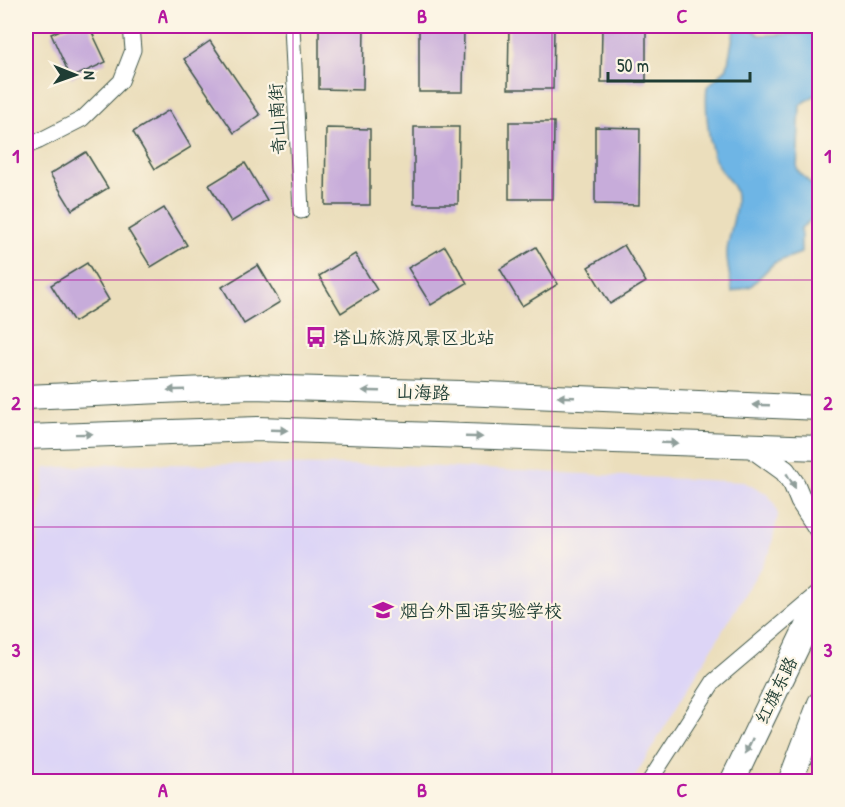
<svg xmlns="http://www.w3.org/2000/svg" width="845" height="807" viewBox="0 0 845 807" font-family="'Patrick Hand','LXGW WenKai TC',sans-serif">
  <rect width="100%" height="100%" fill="#fcf5e5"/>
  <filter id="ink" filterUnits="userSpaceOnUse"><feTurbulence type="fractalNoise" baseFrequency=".0167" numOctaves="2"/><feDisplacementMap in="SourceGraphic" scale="12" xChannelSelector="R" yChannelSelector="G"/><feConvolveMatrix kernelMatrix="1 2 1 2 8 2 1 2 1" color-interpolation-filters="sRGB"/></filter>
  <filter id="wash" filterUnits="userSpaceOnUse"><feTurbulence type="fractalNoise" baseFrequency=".008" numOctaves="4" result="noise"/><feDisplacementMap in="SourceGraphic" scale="24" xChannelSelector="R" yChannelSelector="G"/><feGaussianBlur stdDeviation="1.35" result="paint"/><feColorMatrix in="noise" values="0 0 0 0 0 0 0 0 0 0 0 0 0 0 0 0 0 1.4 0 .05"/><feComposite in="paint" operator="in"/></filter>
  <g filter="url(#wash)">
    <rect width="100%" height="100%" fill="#ebdebc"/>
    <!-- built -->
    <polygon fill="#ddd5f6" points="110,464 399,465 744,482 766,493 774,503 778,515 770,552 632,781 32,781 26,760 26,667 44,468"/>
    <!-- water -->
    <path fill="#6eb5e5" stroke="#46798c" stroke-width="1.5" d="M735,26H749L759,35L799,34L804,30L818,32L820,39V92L800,105L797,170L815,188L813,218L801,228V253L774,263L751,286L732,292C731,279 726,264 727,251C728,236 740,206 735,191C732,182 722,173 717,164C708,147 705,105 707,87L727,68Z"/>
    <g id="blocks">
      <!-- building -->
      <g fill="#c7acda">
        <polygon points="70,26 89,26 106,62 71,78 51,34"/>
        <polygon points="319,26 364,26 363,90 319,89"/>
        <polygon points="419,26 464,26 463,92 419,92"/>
        <polygon points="509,26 554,26 553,89 508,89"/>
        <polygon points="602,26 646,26 646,82 601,82"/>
        <polygon points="210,41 260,115 234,133 184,59"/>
        <polygon points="169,110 191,147 155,169 133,132"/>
        <polygon points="509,122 554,122 553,199 509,199"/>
        <polygon points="414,127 459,127 458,204 414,204"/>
        <polygon points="595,127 640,128 639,205 595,204"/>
        <polygon points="326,128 370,129 370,205 325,205"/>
        <polygon points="86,152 108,188 72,210 50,174"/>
        <polygon points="245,163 267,200 231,222 209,185"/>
        <polygon points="164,208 187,245 151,267 128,230"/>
        <polygon points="624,245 646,282 610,304 588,267"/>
        <polygon points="445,246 467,283 431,305 408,268"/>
        <polygon points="536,247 558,284 522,306 500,269"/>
        <polygon points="355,254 377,290 341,313 319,276"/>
        <polygon points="87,263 109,300 74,322 51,285"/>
        <polygon points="258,265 280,302 244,324 222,287"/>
      </g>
    </g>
  </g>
  <g filter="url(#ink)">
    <use href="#blocks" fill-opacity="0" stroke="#3e5548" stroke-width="1.5"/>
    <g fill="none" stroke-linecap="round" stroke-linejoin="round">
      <defs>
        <g id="street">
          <polyline points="292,26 301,211"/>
          <polyline points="26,146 39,141 82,119 121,81 133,50 131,26"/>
          <polyline points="649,782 714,681 820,591"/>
        </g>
        <polyline id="secondary" points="749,445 785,471 794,484 801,501 820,530"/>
        <g id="primary">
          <polyline points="26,397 252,387 461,393 820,408"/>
          <polyline points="26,437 258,429 820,448"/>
          <polyline points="732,782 820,599"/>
          <polyline points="790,782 820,703"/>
        </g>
      </defs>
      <!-- street casing -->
      <use href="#street" stroke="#3e5548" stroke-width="17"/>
      <!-- secondary casing -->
      <use href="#secondary" stroke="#3e5548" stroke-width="23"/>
      <!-- primary casing -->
      <use href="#primary" stroke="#3e5548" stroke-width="26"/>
      <!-- street -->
      <use href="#street" stroke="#fff" stroke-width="15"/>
      <!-- secondary -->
      <use href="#secondary" stroke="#fff" stroke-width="21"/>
      <!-- primary -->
      <use href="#primary" stroke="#fff" stroke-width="24"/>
    </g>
    <!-- one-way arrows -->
    <defs><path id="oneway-solid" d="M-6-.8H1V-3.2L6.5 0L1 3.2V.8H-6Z" transform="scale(1.5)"/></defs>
    <g fill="#8f9e9a">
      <use href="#oneway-solid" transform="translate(176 390) rotate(178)"/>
      <use href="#oneway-solid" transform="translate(371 391) rotate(-178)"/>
      <use href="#oneway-solid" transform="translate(566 397) rotate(-178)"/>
      <use href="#oneway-solid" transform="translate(761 405) rotate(-178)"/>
      <use href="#oneway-solid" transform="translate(279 430) rotate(2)"/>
      <use href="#oneway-solid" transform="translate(84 434) rotate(-1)"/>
      <use href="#oneway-solid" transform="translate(474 437) rotate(2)"/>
      <use href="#oneway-solid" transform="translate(669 443) rotate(2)"/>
      <use href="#oneway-solid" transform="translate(791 481) rotate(59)"/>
      <use href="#oneway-solid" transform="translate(749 746) rotate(115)"/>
    </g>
  </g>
  <!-- grid -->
  <path fill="none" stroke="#b5179e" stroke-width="1.5" stroke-opacity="0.55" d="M293,26V782M552,26V782M26,280H820M26,527H820"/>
  <!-- icons -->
  <defs>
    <symbol id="bus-bare" viewBox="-9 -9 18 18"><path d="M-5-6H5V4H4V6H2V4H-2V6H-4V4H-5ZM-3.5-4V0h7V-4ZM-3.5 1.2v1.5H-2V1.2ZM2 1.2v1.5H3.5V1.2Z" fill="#b5179e" stroke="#fcf5e5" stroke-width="2.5" paint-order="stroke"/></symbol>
    <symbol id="school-bare" viewBox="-9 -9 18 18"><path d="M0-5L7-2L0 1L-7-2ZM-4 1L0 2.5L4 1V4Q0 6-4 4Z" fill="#b5179e" stroke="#fcf5e5" stroke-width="2.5" paint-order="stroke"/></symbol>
  </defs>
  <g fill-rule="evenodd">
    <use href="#bus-bare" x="301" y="322" width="30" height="30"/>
    <use href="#school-bare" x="368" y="595" width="30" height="30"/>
  </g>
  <g text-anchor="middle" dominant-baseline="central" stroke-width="4.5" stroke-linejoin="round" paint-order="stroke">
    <!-- street labels -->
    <g font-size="18" fill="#1f3d34" stroke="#fcf5e5">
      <text transform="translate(277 119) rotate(-93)">奇山南街</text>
      <text transform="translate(423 392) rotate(2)">山海路</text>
      <text transform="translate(776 690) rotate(-64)">红旗东路</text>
    </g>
    <!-- poi labels -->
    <g font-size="18" fill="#1f3d34" stroke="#fcf5e5" text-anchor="start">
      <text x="333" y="337">塔山旅游风景区北站</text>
      <text x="400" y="610">烟台外国语实验学校</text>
    </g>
  </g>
  <!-- margin -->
  <rect width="845" height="807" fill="none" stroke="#fcf5e5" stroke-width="66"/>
  <!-- north arrow -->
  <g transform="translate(75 75) rotate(91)" stroke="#fcf5e5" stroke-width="4.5" paint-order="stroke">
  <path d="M0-4.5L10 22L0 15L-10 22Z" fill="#1f3d34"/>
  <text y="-9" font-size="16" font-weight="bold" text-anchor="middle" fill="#1f3d34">N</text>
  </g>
  <!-- scale -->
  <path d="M608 72v9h142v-9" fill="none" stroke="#1f3d34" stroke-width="3"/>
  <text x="617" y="72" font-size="18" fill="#1f3d34" stroke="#fcf5e5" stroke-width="4.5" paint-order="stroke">50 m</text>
  <rect x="33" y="33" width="779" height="741" fill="none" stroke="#b5179e" stroke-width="2"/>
  <g font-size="20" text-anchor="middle" font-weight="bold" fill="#b5179e">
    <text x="163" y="23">A</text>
    <text x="422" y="23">B</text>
    <text x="682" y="23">C</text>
    <text x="16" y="163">1</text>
    <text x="828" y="163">1</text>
    <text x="16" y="410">2</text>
    <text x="828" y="410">2</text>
    <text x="16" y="657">3</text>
    <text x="828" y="657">3</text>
    <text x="163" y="797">A</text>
    <text x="422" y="797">B</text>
    <text x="682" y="797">C</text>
  </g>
</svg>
